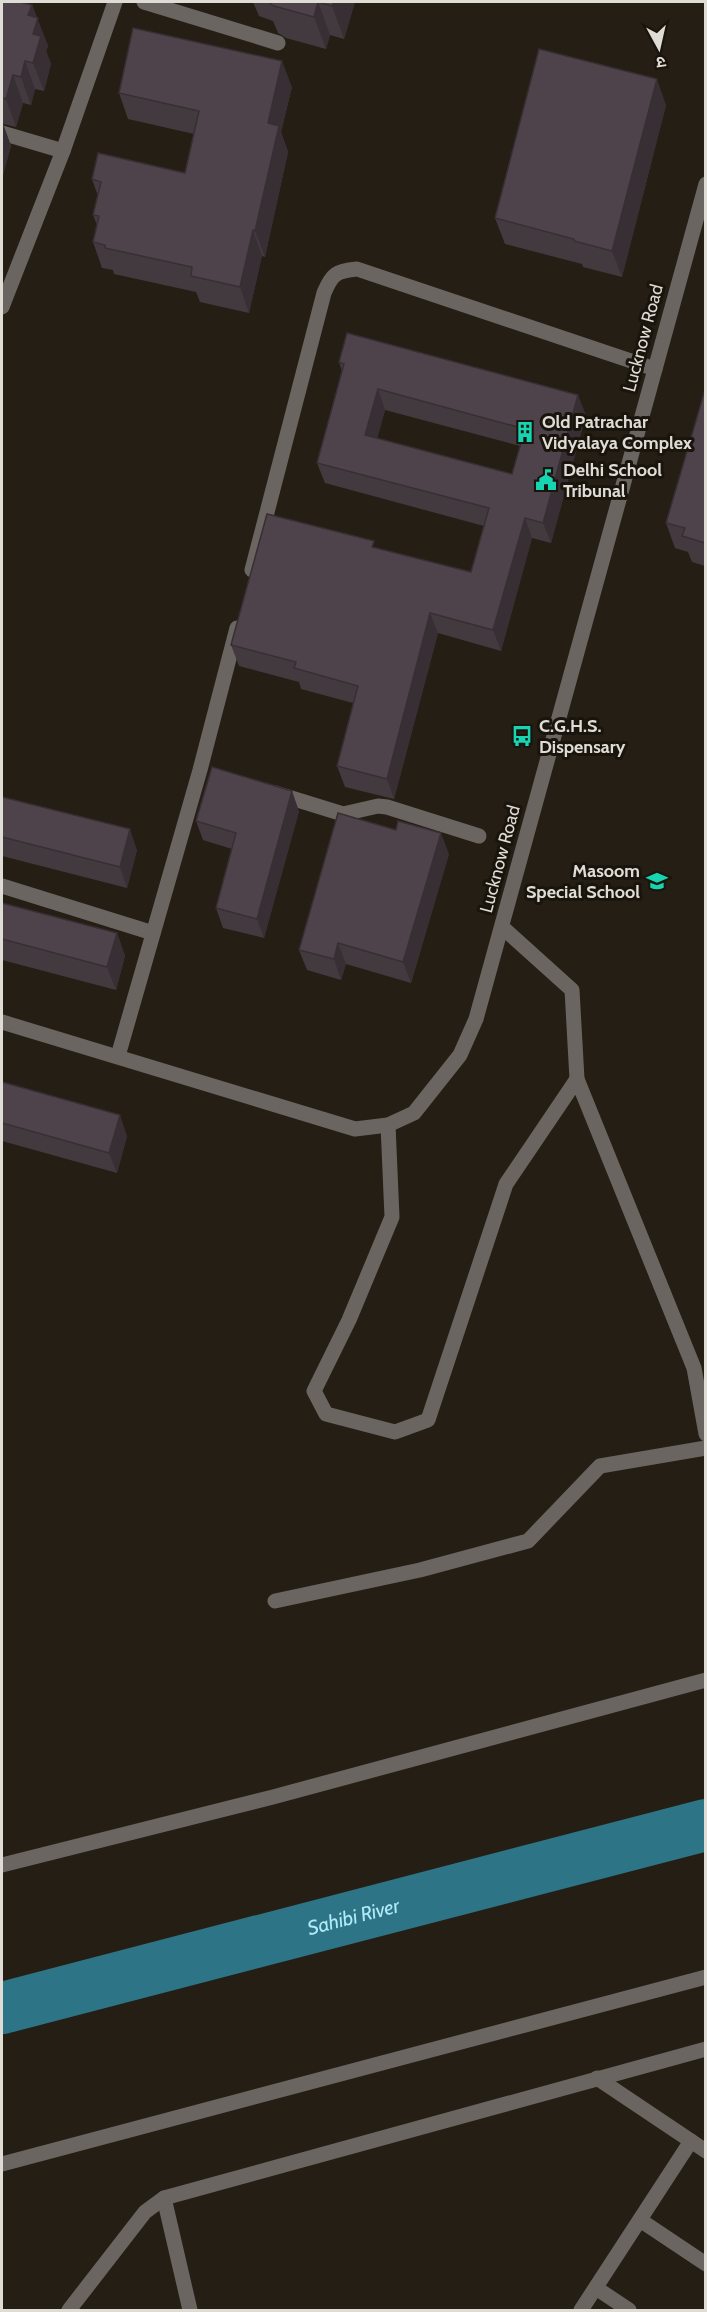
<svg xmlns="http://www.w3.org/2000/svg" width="707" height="2312" viewBox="0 0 707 2312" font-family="Cabin,'Noto Sans Devanagari',sans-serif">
  <rect width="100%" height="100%" fill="#241e14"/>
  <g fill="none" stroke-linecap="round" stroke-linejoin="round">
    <!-- river -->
    <path stroke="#2d7586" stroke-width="52" id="s1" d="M2,2008L706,1825"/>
    <!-- minor -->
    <g stroke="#6a6561" stroke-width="15">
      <polyline points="144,2 278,43"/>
      <polyline points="2,133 63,151"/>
      <polyline points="2,307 63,151 115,2"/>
      <path d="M252,570L324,293C332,274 336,271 357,269L655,369"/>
      <polyline points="275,793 343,814 378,806 387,807 479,836"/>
      <polyline points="2,886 153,933"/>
      <polyline points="502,927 572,990 577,1079"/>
      <polyline points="2,1022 355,1129 388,1125 414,1113 460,1055 476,1019 706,184"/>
      <polyline points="118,1056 200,770 237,628"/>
      <polyline points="388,1125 392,1217 349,1320 314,1391 326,1414 395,1432 428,1420 506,1184 577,1079 694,1368 706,1434"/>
      <polyline points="275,1601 420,1570 528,1541 600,1466 706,1448"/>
      <polyline points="2,1865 273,1797 706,1680"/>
      <polyline points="597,2078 706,2151"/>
      <polyline points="2,2164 706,1977"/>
      <polyline points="164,2198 190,2310"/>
      <polyline points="640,2220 706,2264"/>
      <polyline points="596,2288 629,2310"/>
      <polyline points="69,2310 145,2212 164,2198 706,2049"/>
      <polyline points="581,2310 691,2141"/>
    </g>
  </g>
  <!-- wall -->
  <g fill="#433a40" fill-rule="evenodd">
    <polygon points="2,2 32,5 48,46 46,51 51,64 44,91 35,89 31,105 23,103 16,127 3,124 11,146 2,178"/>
    <polygon points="253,2 355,2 344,39 330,35 326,49 286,38 278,33 273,21 259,16"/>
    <polygon points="292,87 281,132 288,152 265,257 262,256 249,313 200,302 196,292 114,274 113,270 102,268 93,242 97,225 93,215 98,196 92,179 185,173 194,134 128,119 119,93"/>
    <polygon points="666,105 622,277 583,267 582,264 505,244 495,218"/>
    <path d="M339,362L586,415L551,543L532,538L501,651L438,633L394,799L345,787L337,766L353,703L301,689L299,682L239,666L231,645L471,572L484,526L325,483L317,463L342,371ZM385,410L520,446L512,474L377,438Z"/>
    <polygon points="705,390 705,566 692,562 688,552 675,548 666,523"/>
    <polygon points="2,797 137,850 127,888 2,856"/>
    <polygon points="299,811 264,938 223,928 216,908 232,849 203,840 196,821"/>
    <polygon points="449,854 411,983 346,964 341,980 307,970 299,950"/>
    <polygon points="2,903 117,933 125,956 116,990 2,960"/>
    <polygon points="2,1082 127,1136 117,1173 2,1141"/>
  </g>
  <!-- shaded-wall -->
  <g fill="#372f34">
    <polygon points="318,2 330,35 326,49 314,17"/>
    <polygon points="334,2 355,2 344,39 332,6"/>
    <polygon points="32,5 48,46 46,51 51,64 44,91 33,63 33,34 28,15"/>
    <polygon points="25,61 35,89 31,105 21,77"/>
    <polygon points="282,61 292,87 281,132 288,152 265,257 255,231 268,123"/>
    <polygon points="13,75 23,103 16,127 6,99"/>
    <polygon points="657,79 666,105 622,277 612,251"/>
    <polygon points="2,121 11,146 2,178"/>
    <polygon points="253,230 262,256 249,313 240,287"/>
    <polygon points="378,389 385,410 373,455 365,435"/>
    <polygon points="578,395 586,415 551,543 543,523"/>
    <polygon points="525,518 532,538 501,651 493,630"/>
    <polygon points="430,613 438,633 394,799 387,779"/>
    <polygon points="292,791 299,811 264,938 257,919"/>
    <polygon points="130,829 137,850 127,888 120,867"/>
    <polygon points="441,833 449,854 411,983 403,962"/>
    <polygon points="117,933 125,956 116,990 107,967"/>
    <polygon points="338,943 346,964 341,980 334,959"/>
    <polygon points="120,1115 127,1136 117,1173 109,1153"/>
  </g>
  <!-- building -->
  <g fill="#4e434a" stroke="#372f34" stroke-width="1.5" fill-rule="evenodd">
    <polygon points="2,2 20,2 32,5 28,15 38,18 33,34 41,36 33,63 25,61 21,77 13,75 6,99 2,98"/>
    <polygon points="268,2 334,2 332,6 318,2 314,17 274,6"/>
    <polygon points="133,28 282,61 268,123 279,126 255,231 253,230 240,287 191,276 192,267 105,248 105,245 93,242 99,216 93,215 101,182 92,179 98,153 185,173 199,111 119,93"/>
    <polygon points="539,49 657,79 612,251 574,241 574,239 495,218"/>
    <path d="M347,333L578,395L543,523L525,518L493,630L430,613L387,779L337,766L358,686L294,668L296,662L231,645L267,514L374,541L372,547L471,572L489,508L317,463L344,364L339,362ZM378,389L525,429L512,474L365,435Z"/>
    <polygon points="705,390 705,543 682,536 685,528 666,523"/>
    <polygon points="212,767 292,791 257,919 216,908 236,833 196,821"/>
    <polygon points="2,797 130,829 120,867 2,837"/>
    <polygon points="338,813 396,830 398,821 441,833 403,962 338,943 334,959 299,950"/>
    <polygon points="2,903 117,933 107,967 2,939"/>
    <polygon points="2,1082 120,1115 109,1153 2,1123"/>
  </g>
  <!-- icons -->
  <defs>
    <symbol id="building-bare" viewBox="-9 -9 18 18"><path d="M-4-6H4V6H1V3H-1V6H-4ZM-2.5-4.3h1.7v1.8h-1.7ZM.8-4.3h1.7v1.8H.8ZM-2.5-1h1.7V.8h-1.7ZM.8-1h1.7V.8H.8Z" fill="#17d5b2" stroke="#1a150c" stroke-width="2.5" paint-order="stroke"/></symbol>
    <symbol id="civic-bare" viewBox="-9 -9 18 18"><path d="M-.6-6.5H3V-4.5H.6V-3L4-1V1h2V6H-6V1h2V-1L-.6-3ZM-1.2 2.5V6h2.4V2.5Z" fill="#17d5b2" stroke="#1a150c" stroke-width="2.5" paint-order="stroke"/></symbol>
    <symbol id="bus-bare" viewBox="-9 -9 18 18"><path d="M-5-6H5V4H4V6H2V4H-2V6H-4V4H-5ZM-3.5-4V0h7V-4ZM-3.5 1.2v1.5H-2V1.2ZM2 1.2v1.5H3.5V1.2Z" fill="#17d5b2" stroke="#1a150c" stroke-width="2.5" paint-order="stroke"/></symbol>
    <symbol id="school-bare" viewBox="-9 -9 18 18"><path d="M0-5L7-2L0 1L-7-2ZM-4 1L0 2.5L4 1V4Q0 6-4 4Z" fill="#17d5b2" stroke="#1a150c" stroke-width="2.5" paint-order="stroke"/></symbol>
  </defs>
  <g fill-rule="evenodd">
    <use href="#building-bare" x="510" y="417" width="30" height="30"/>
    <use href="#civic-bare" x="531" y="465" width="30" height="30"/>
    <use href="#bus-bare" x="507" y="721" width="30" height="30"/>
    <use href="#school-bare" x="642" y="866" width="30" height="30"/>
  </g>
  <g text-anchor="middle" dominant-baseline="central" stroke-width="6" stroke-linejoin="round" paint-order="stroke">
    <!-- street labels -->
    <g font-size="18" fill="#dfdbd5" stroke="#1a150c">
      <text transform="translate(643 338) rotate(-75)">Lucknow Road</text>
      <text transform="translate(500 859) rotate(-75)">Lucknow Road</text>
    </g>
    <!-- poi labels -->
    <g font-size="18" font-weight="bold" fill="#dfdbd5" stroke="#1a150c" text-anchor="start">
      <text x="542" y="422">Old Patrachar<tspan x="542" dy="21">Vidyalaya Complex</tspan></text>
      <text x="563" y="470">Delhi School<tspan x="563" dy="21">Tribunal</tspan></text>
      <text x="539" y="726">C.G.H.S.<tspan x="539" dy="21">Dispensary</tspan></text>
      <text x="640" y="871" text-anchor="end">Masoom<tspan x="640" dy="21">Special School</tspan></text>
    </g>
    <!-- water labels -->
    <g font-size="20" font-style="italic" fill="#b1eaf9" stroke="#1a150c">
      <text stroke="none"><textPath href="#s1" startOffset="363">Sahibi River</textPath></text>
    </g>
  </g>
  <!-- border -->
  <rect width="707" height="2312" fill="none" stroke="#dfdbd5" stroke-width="6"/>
  <!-- north arrow -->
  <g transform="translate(659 48) rotate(172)" stroke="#1a150c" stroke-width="4.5" paint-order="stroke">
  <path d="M0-4.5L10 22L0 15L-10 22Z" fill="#dfdbd5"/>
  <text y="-9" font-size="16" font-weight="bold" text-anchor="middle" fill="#dfdbd5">उ</text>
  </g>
</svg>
